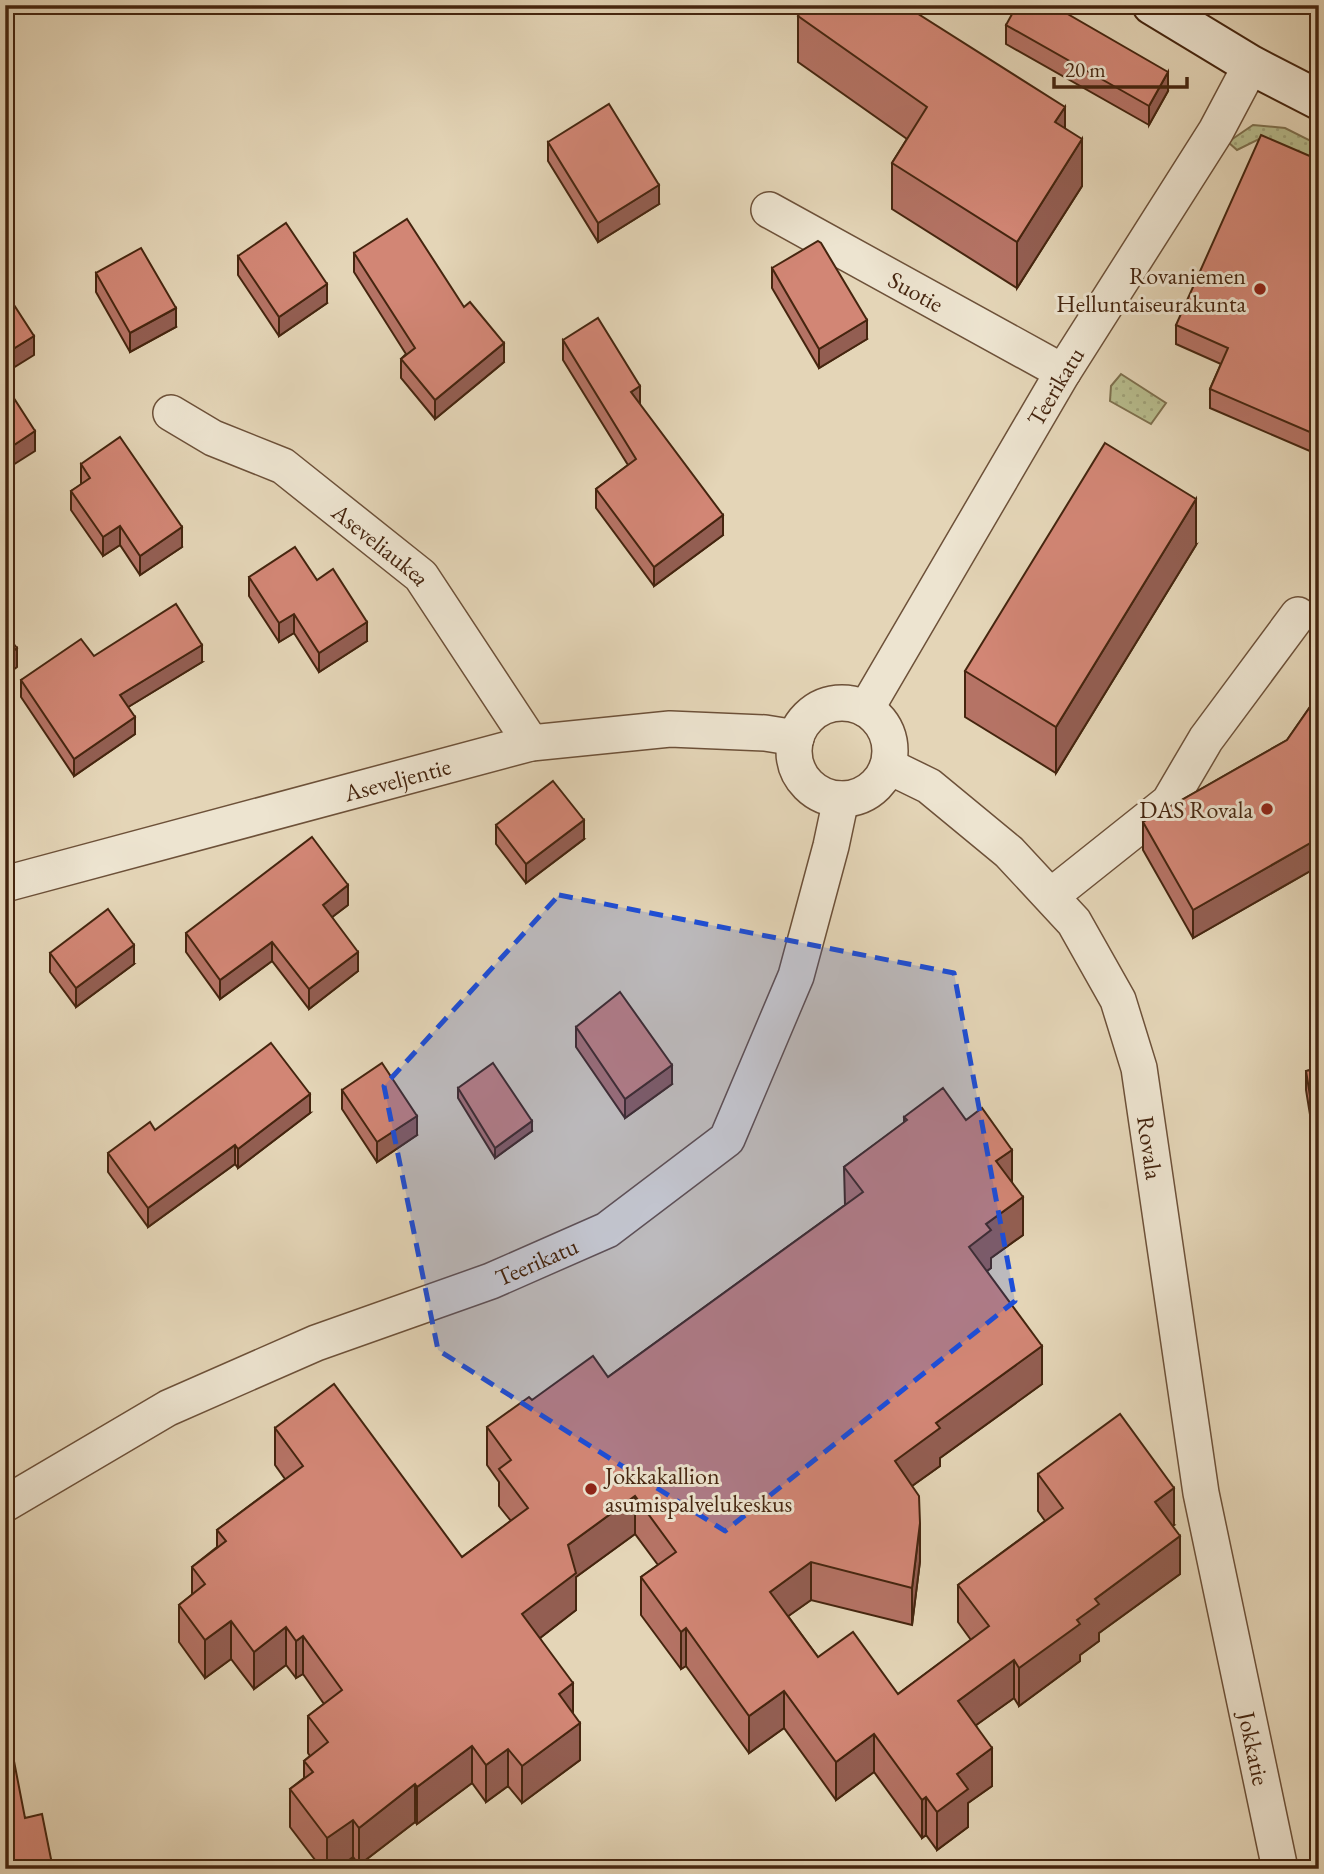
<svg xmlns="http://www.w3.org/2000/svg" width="1324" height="1874" viewBox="0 0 1324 1874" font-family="'EB Garamond',serif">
  <defs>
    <pattern id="grass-dots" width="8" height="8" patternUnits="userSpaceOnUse" patternTransform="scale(1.75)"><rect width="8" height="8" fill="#b7bc8d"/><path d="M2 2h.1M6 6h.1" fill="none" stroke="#9fa178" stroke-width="1.8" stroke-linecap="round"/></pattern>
  </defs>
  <rect width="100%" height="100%" fill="#e4d5b7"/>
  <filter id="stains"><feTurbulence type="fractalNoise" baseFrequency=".00286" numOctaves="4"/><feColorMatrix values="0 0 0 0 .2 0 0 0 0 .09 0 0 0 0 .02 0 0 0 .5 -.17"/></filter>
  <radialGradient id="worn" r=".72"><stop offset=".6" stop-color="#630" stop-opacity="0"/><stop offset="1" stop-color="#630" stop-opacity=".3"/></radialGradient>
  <!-- grass -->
  <g fill="url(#grass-dots)" stroke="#7e704e" stroke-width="2">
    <polygon points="1253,125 1285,128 1319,145 1319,165 1259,139 1237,150 1228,142"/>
    <polygon points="1121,374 1166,403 1151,424 1110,401 1111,386"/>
  </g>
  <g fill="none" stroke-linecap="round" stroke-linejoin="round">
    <defs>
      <g id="street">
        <path id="s1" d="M769,210L1063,372"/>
        <path id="s2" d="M171,413L213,438L283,466L421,576L531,743"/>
        <circle cx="842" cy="751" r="48"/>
        <path id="s3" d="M866,709L1063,372L1216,131L1251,65"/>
        <path id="s4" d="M888,766L929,786L1009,852L1074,922L1118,1000L1139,1068L1201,1493L1280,1869"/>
        <path id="s5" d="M5,884L531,743L670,729L765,733L796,738"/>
        <polyline points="1051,896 1169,802 1206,739 1298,615"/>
        <path id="s6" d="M5,1504L168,1408L316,1343L491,1281L607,1230L727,1139L796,976L831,846L841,799"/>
      </g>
      <polyline id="secondary" points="1152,5 1251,65 1319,100"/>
    </defs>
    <!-- street casing -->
    <use href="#street" stroke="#6d5139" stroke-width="38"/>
    <!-- secondary casing -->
    <use href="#secondary" stroke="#45250f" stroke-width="42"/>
    <!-- street -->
    <use href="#street" stroke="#ede4d0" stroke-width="35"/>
    <!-- secondary -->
    <use href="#secondary" stroke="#ede4d0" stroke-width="38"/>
  </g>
  <!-- wall -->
  <g fill="#b57365" stroke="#45250f" stroke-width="2">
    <polygon points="806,5 920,5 916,13 1065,129 1082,186 1017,288 892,209 892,163 907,139 798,62 798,16"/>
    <polygon points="1006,25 1168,91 1149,125 1006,44"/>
    <polygon points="548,142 659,204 598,242 548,161"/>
    <polygon points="1319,160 1319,455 1210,408 1210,389 1221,364 1176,344 1176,325"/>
    <polygon points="354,253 464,307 504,362 435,419 401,378 401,359 406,354 354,272"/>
    <polygon points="238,256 327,303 279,336 238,275"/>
    <polygon points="772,268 867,339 819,368 772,288"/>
    <polygon points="96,273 176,327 130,352 96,292"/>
    <polygon points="563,340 640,406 723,535 654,586 596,508 596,489 628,465 563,360"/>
    <polygon points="81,464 182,547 140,575 120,545 103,556 71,510 71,491 81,485"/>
    <polygon points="1196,545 1056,773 965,717 965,671"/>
    <polygon points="249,577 317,580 367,641 319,672 294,633 279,642 249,596"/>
    <polygon points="94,656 202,662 128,707 135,734 74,776 21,697 21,680"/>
    <polygon points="1319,694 1319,866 1193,938 1143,850 1143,822 1287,740"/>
    <polygon points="496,825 584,839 526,883 496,844"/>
    <polygon points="348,905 332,917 358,971 309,1009 272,961 220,999 186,952 186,933"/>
    <polygon points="50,953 134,964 76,1007 50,972"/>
    <polygon points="576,1027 672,1084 625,1118 576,1047"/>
    <polygon points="1319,1068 1319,1170 1306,1090 1306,1071"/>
    <polygon points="458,1088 532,1131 495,1158 458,1098"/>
    <polygon points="342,1090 417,1135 377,1162 342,1109"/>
    <polygon points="310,1113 238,1168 235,1164 148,1227 108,1172 108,1153 155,1130"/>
    <polygon points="904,1117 1012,1182 1023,1235 991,1258 991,1268 987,1271 1042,1384 940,1458 940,1466 912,1486 920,1561 912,1625 811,1600 788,1616 818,1657 898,1694 971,1640 958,1622 958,1585 1045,1521 1038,1511 1038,1474 1174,1525 1172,1526 1180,1574 1099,1633 1099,1641 1080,1655 1080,1661 1019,1706 1014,1698 976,1725 992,1786 968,1803 968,1827 937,1850 926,1835 922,1838 874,1772 836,1800 784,1728 749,1753 686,1666 681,1669 641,1615 641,1577 658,1565 635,1534 576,1577 576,1610 540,1638 573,1714 580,1760 522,1803 508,1786 486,1802 472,1783 417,1824 415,1822 359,1865 353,1857 337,1869 322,1869 290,1827 290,1789 304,1778 304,1761 310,1756 308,1753 308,1716 324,1704 303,1674 296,1678 286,1665 254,1689 231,1659 205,1678 179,1642 179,1605 192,1595 192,1567 217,1547 217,1530 285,1479 275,1465 275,1428 462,1557 511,1521 499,1506 499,1482 487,1465 487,1427 532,1400 608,1377 845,1205 844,1167 904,1123"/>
  </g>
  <!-- shaded-wall -->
  <g fill="#935e52" stroke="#45250f" stroke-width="2">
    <polygon points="896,5 920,5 896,46"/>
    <polygon points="1168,72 1168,91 1149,125 1149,106"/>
    <polygon points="1065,107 1065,153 1055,122"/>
    <polygon points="1082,139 1082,186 1017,288 1017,242"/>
    <polygon points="659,185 659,204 598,242 598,223"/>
    <polygon points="327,284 327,303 279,336 279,317"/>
    <polygon points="176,308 176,327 130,352 130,333"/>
    <polygon points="867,320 867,339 819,368 819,349"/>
    <polygon points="34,336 34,355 5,373 5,354"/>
    <polygon points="504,343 504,362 435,419 435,400"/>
    <polygon points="640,386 640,406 631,392"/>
    <polygon points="35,431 35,451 5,470 5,451"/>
    <polygon points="1196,499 1196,545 1056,773 1056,727"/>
    <polygon points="723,515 723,535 654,586 654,567"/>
    <polygon points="120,526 120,545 103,556 103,537"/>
    <polygon points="182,527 182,547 140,575 140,556"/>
    <polygon points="294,614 294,633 279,642 279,623"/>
    <polygon points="367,622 367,641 319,672 319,653"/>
    <polygon points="202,645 202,662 120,712 120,695"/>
    <polygon points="17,648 17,667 5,676 5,657"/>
    <polygon points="135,717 135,734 74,776 74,759"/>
    <polygon points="584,820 584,839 526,883 526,864"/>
    <polygon points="1319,838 1319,866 1193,938 1193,910"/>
    <polygon points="348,885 348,905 323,924 323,905"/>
    <polygon points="272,942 272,961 220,999 220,980"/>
    <polygon points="134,945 134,964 76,1007 76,988"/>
    <polygon points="358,952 358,971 309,1009 309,989"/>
    <polygon points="672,1065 672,1084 625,1118 625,1099"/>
    <polygon points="310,1094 310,1113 238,1168 238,1149"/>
    <polygon points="417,1116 417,1135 377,1162 377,1142"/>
    <polygon points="532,1121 532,1131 495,1158 495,1148"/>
    <polygon points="235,1145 235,1164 148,1227 148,1208"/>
    <polygon points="1012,1150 1012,1187 996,1161"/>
    <polygon points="1023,1197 1023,1235 991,1258 991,1268 969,1284 969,1247 986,1224"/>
    <polygon points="1042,1346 1042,1384 940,1458 940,1466 895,1498 895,1461 936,1423"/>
    <polygon points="1174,1488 1174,1525 1155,1539 1155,1502"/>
    <polygon points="635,1496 635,1534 576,1577 576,1610 522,1652 522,1614 568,1545"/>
    <polygon points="920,1523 920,1561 912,1625 912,1588"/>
    <polygon points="1180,1536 1180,1574 1099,1633 1099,1641 1080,1655 1080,1661 1019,1706 1019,1668 1077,1620 1095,1599"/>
    <polygon points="811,1562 811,1600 770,1629 770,1592"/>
    <polygon points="231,1621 231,1659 205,1678 205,1640"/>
    <polygon points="286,1627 286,1665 254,1689 254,1652"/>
    <polygon points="686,1628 686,1666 681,1669 681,1632"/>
    <polygon points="303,1636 303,1674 296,1678 296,1641"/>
    <polygon points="1014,1660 1014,1698 958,1738 958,1701"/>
    <polygon points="573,1683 573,1720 559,1694"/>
    <polygon points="784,1691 784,1728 749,1753 749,1716"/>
    <polygon points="580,1723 580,1760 522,1803 522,1766"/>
    <polygon points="874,1734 874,1772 836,1800 836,1762"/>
    <polygon points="472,1746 472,1783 417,1824 417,1787"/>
    <polygon points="992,1748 992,1786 968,1803 968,1827 937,1850 937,1812 957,1774"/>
    <polygon points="508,1749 508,1786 486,1802 486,1765"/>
    <polygon points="415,1784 415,1822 359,1865 359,1828"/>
    <polygon points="926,1797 926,1835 922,1838 922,1800"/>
    <polygon points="353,1820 353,1857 337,1869 327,1869 327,1838"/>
  </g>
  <!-- building -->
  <g fill="#d28675" stroke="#45250f" stroke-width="2">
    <polygon points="806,5 904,5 1065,107 1055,122 1082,139 1017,242 892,163 927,107 798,16"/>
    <polygon points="1017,5 1052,5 1168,72 1149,106 1006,25"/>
    <polygon points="609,104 659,185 598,223 548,142"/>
    <polygon points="1261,135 1319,160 1319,436 1210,389 1228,348 1176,325"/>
    <polygon points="407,219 464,307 470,302 504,343 435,400 401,359 415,348 354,253"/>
    <polygon points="286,223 327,284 279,317 238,256"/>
    <polygon points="818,241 821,243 867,320 819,349 772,268"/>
    <polygon points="141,248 176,308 130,333 96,273"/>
    <polygon points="5,291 34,336 5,354"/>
    <polygon points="598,318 640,386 631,392 723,515 654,567 596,489 636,459 563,340"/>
    <polygon points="8,389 35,431 5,451 5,390"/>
    <polygon points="120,437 182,527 140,556 120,526 103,537 71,491 90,478 81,464"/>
    <polygon points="1105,443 1196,499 1056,727 965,671"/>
    <polygon points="295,547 317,580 333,569 367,622 319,653 294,614 279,623 249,577"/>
    <polygon points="176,604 202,645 120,695 135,717 74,759 21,680 81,639 94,656"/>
    <polygon points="5,633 17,648 5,657"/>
    <polygon points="1319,694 1319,838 1193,910 1143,822 1287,740"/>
    <polygon points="553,781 584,820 526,864 496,825"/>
    <polygon points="312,837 348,885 323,905 358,952 309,989 272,942 220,980 186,933"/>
    <polygon points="108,909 134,945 76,988 50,953"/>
    <polygon points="620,992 672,1065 625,1099 576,1027"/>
    <polygon points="271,1043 310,1094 238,1149 235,1145 148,1208 108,1153 150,1122 155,1130"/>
    <polygon points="382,1063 417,1116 377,1142 342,1090"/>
    <polygon points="493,1063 532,1121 495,1148 458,1088"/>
    <polygon points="1319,1068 1319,1151 1306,1071"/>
    <polygon points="943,1088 966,1120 982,1108 1012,1150 996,1161 1023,1197 986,1224 991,1230 969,1247 1042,1346 936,1423 940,1428 895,1461 919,1496 920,1523 912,1588 811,1562 770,1592 818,1657 853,1632 898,1694 989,1626 958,1585 1063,1508 1038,1474 1120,1414 1174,1488 1155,1502 1180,1536 1095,1599 1099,1604 1077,1620 1080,1624 1019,1668 1014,1660 958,1701 992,1748 957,1774 968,1789 937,1812 926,1797 922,1800 874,1734 836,1762 784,1691 749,1716 686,1628 681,1632 641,1577 676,1552 635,1496 568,1545 576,1573 522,1614 573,1683 559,1694 580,1723 522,1766 508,1749 486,1765 472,1746 417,1787 415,1784 359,1828 353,1820 327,1838 290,1789 313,1772 304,1761 328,1742 308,1716 342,1690 303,1636 296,1641 286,1627 254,1652 231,1621 205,1640 179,1605 205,1584 192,1567 226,1541 217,1530 303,1466 275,1428 334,1384 462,1557 528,1508 499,1469 511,1460 487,1427 529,1397 532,1400 593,1356 608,1377 863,1192 844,1167 907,1120 904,1117"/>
    <polygon points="13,1756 25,1818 42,1814 53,1869 5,1869 5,1757"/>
  </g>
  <!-- marked area -->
  <path fill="#1d4ed8" fill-opacity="0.2" stroke="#1d4ed8" stroke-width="5" stroke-dasharray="14 9" stroke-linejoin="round" d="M559,895L954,973L1015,1301L725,1531L438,1350L384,1086Z"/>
  <!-- markers -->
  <g fill="#8f2418" stroke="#ede4d0" stroke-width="2.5">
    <circle cx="1260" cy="289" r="7"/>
    <circle cx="1267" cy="809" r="7"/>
    <circle cx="591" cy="1489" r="7"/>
  </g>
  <g text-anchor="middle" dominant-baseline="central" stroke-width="6" stroke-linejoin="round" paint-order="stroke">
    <!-- poi labels -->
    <g font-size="24" fill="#45250f" stroke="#ede4d0" text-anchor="end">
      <text x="1246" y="275">Rovaniemen<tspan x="1246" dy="28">Helluntaiseurakunta</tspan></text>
      <text x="1253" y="809">DAS Rovala</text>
      <text x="605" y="1475" text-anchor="start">Jokkakallion<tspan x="605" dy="28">asumispalvelukeskus</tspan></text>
    </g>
    <!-- street labels -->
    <g font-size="24" fill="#45250f" stroke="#ede4d0">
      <text stroke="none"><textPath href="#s1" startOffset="168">Suotie</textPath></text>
      <text stroke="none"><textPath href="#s3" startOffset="374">Teerikatu</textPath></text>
      <text stroke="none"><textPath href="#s2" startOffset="250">Aseveliaukea</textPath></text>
      <text stroke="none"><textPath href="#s5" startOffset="406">Aseveljentie</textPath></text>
      <text stroke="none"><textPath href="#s4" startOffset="486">Rovala</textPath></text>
      <text stroke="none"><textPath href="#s6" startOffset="586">Teerikatu</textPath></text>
      <text stroke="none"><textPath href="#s4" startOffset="1096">Jokkatie</textPath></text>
    </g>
  </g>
  <!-- margin -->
  <rect width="1324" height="1874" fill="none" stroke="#e4d5b7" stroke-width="28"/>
  <rect x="7" y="7" width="1310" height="1860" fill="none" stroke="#45250f" stroke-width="3.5"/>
  <rect x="14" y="14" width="1296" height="1846" fill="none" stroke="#45250f" stroke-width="2"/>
  <!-- scale -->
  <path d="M1054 77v10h133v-10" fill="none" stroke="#45250f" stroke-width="3.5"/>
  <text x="1065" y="77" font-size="21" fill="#45250f" stroke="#ede4d0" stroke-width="5" paint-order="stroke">20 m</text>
  <rect width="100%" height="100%" filter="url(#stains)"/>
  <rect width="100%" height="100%" fill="url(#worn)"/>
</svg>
